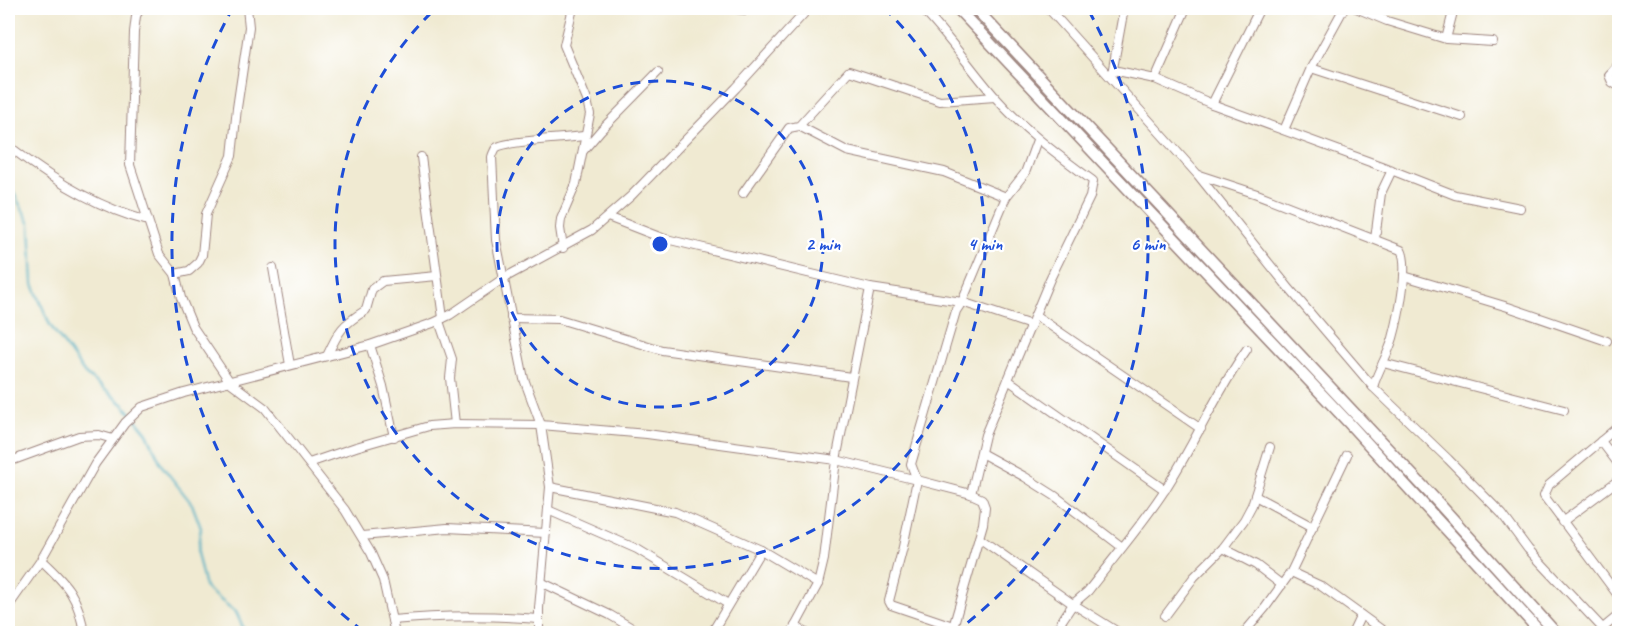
<svg xmlns="http://www.w3.org/2000/svg" width="1627" height="641" viewBox="0 0 1627 641" font-family="Caveat,sans-serif">
  <rect width="100%" height="100%" fill="#fff"/>
  <filter id="ink" filterUnits="userSpaceOnUse"><feTurbulence type="fractalNoise" baseFrequency=".0167" numOctaves="2"/><feDisplacementMap in="SourceGraphic" scale="12" xChannelSelector="R" yChannelSelector="G"/><feConvolveMatrix kernelMatrix="1 2 1 2 8 2 1 2 1" color-interpolation-filters="sRGB"/></filter>
  <filter id="wash" filterUnits="userSpaceOnUse"><feTurbulence type="fractalNoise" baseFrequency=".008" numOctaves="4" result="noise"/><feDisplacementMap in="SourceGraphic" scale="24" xChannelSelector="R" yChannelSelector="G"/><feGaussianBlur stdDeviation="1.35" result="paint"/><feColorMatrix in="noise" values="0 0 0 0 0 0 0 0 0 0 0 0 0 0 0 0 0 1.4 0 .05"/><feComposite in="paint" operator="in"/></filter>
  <g filter="url(#wash)">
    <rect width="100%" height="100%" fill="#f0ead2"/>
    <g fill="none" stroke-linecap="round" stroke-linejoin="round">
      <!-- stream -->
      <polyline stroke="#44acc3" stroke-width="2" points="8,174 12,190 30,224 33,284 50,325 85,374 124,405 147,433 162,466 192,504 201,528 197,553 205,588 236,612 246,634"/>
    </g>
  </g>
  <g filter="url(#ink)">
    <g fill="none" stroke-linecap="round" stroke-linejoin="round">
      <defs>
        <g id="minor">
          <polyline points="140,8 136,16 134,32 130,165 159,254 175,274 181,298 193,327 230,382 265,408 345,510 371,553 383,580 395,634"/>
          <polyline points="727,8 745,10 753,8"/>
          <path d="M921,8C948,35 969,67 995,97C1024,130 1058,155 1093,181L1090,197L1050,279L985,435L971,494"/>
          <polyline points="1048,8 1198,175 1288,287 1373,387 1448,459 1502,514 1528,549 1608,634"/>
          <polyline points="1356,8 1387,21 1446,39 1493,42"/>
          <polyline points="1446,39 1454,8"/>
          <polyline points="1620,63 1609,75 1612,82 1620,87"/>
          <polyline points="1311,68 1462,117"/>
          <polyline points="1113,70 1155,79 1212,104 1381,166 1455,195 1520,208"/>
          <polyline points="1112,74 1124,8"/>
          <polyline points="1155,79 1186,8"/>
          <polyline points="1212,104 1260,8"/>
          <polyline points="799,126 847,151 944,172 1006,197 962,302 956,311 911,464 917,480 903,547 889,601 891,605 953,626 964,634"/>
          <polyline points="1284,130 1311,68 1344,8"/>
          <path d="M14,150C54,181 98,208 148,221"/>
          <polyline points="583,151 601,130 658,72"/>
          <polyline points="421,157 443,318"/>
          <path d="M1199,175L1257,194L1401,250C1410,265 1398,320 1393,338C1388,355 1378,370 1373,387"/>
          <polyline points="743,193 789,128 799,126 849,71 940,101 995,97"/>
          <polyline points="1006,197 1025,173 1037,140"/>
          <polyline points="608,217 662,238 870,288 962,302 1031,325"/>
          <polyline points="1375,239 1381,193 1392,170"/>
          <polyline points="563,248 560,228 561,219 576,184 590,114 587,100 564,45 573,8"/>
          <polyline points="273,268 290,365"/>
          <polyline points="175,274 189,271 198,263 202,255 206,214 232,156 237,108 249,27 247,8"/>
          <polyline points="1404,276 1508,307 1607,341"/>
          <polyline points="1035,315 1201,429"/>
          <polyline points="511,318 559,319 662,350 851,377"/>
          <polyline points="439,321 452,359 450,378 455,424"/>
          <polyline points="370,345 383,386 394,437"/>
          <path d="M327,356C339,330 342,325 366,310L372,289L383,281L437,276"/>
          <polyline points="1383,363 1564,410"/>
          <polyline points="1008,380 1165,490"/>
          <polyline points="1620,425 1549,485 1544,496 1620,598"/>
          <polyline points="1601,441 1620,466"/>
          <polyline points="981,453 1025,477 1055,496 1122,547"/>
          <polyline points="8,462 79,436 99,435 113,439"/>
          <polyline points="309,463 356,447 429,426 455,424 541,425 647,434 836,460 917,480 971,494 982,499 985,507 983,524 951,634"/>
          <polyline points="550,487 675,512 761,550 818,584"/>
          <polyline points="1255,496 1313,527"/>
          <polyline points="548,510 637,549 728,604"/>
          <polyline points="1562,522 1620,479"/>
          <polyline points="362,536 447,528 546,533"/>
          <polyline points="979,538 1073,604 1121,634"/>
          <polyline points="1223,548 1256,565 1282,585"/>
          <path d="M41,560C67,584 79,597 84,634"/>
          <polyline points="1291,572 1321,586 1382,630"/>
          <polyline points="543,583 610,615 642,634"/>
          <polyline points="8,607 41,560 95,464 125,423 142,407 184,393 370,345 433,323 450,315 504,278 592,230 631,196 736,88 809,8"/>
          <polyline points="1165,616 1194,577 1223,548 1244,520 1252,505 1270,447"/>
          <path d="M392,620C442,615 490,615 539,619"/>
          <polyline points="795,626 808,634"/>
          <polyline points="1603,628 1620,614"/>
          <path d="M539,634V608L550,487L541,425L524,379L496,240L492,157C492,156 495,149 496,148C503,141 570,138 584,136"/>
          <polyline points="711,634 761,550"/>
          <polyline points="791,634 818,584 824,559 836,460 870,288"/>
          <path d="M1053,634L1073,604L1088,591C1114,557 1143,524 1166,488C1195,443 1216,393 1247,349"/>
          <polyline points="1243,634 1265,608 1291,572 1347,455"/>
          <polyline points="1352,634 1361,615"/>
        </g>
        <g id="highway">
          <polyline points="957,8 1347,421 1542,634"/>
          <polyline points="975,8 1434,498 1557,634"/>
        </g>
      </defs>
      <!-- minor casing -->
      <use href="#minor" stroke="#9d847e" stroke-width="10"/>
      <!-- highway casing -->
      <use href="#highway" stroke="#9d847e" stroke-width="13"/>
      <!-- minor -->
      <use href="#minor" stroke="#fff" stroke-width="8"/>
      <!-- highway -->
      <use href="#highway" stroke="#fff" stroke-width="10"/>
    </g>
  </g>
  <!-- distance rings -->
  <g fill="none" stroke="#1d4ed8" stroke-width="3" stroke-dasharray="10 8">
    <circle cx="660" cy="244" r="163"/>
    <path d="M884 8A325 325 0 1 1 436 8"/>
    <path d="M363 631A488 488 0 0 1 231 11M1089 11A488 488 0 0 1 957 631"/>
  </g>
  <circle cx="660" cy="244" r="9" fill="#1d4ed8" stroke="#fff" stroke-width="3"/>
  <g font-size="18" text-anchor="middle" font-weight="bold" fill="#1d4ed8" stroke="#fff" stroke-width="4.5" stroke-linejoin="round" paint-order="stroke">
    <text x="823" y="250">2 min</text>
    <text x="985" y="250">4 min</text>
    <text x="1148" y="250">6 min</text>
  </g>
  <!-- margin -->
  <rect width="1627" height="641" fill="none" stroke="#fff" stroke-width="30"/>
</svg>
